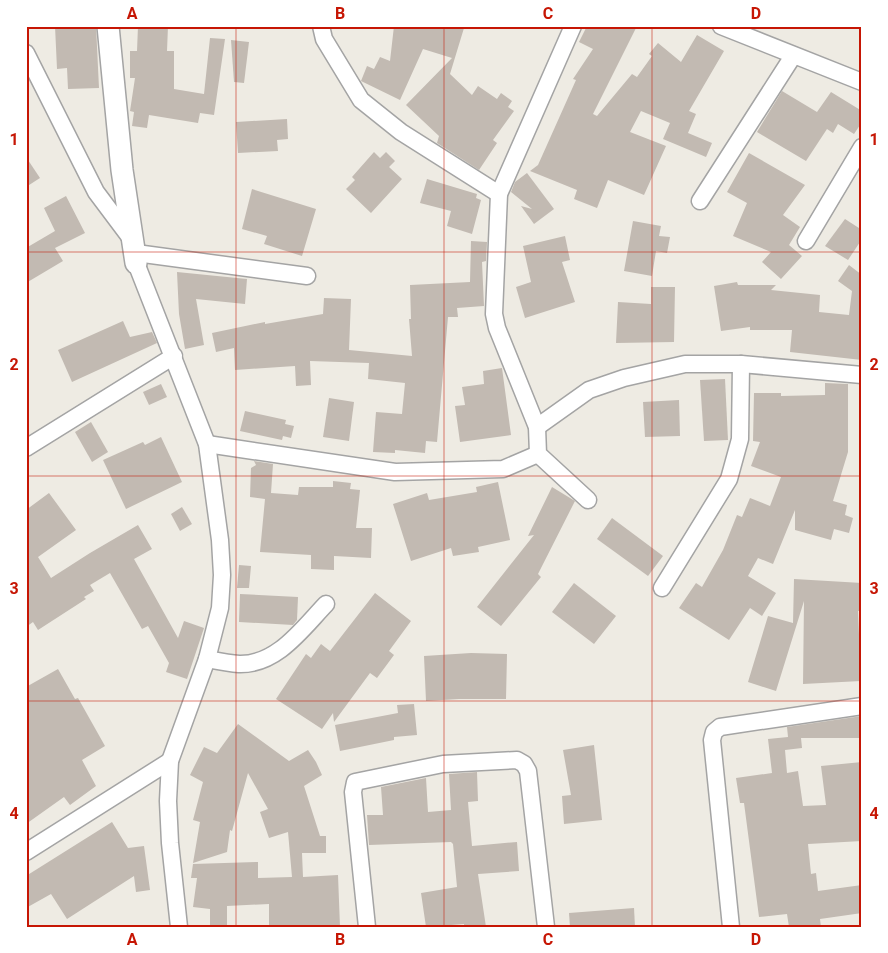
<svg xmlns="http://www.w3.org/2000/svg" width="888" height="953" viewBox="0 0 888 953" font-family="Roboto,sans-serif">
  <rect width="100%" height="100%" fill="#eeebe3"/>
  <!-- building -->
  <g fill="#c2bab2">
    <polygon points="55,26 96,26 99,88 68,89 67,68 57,69"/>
    <polygon points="138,26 168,26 167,51 174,51 174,89 204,94 210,38 225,39 214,115 200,113 198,123 149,115 147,128 132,126 134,112 130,111 135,78 130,78 130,51 137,51"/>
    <polygon points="394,26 457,26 464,28 450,74 472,95 478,86 497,99 501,93 512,101 508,107 514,111 493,140 497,143 479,170 437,143 439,136 406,105 452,58 423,49 400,100 361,81 367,66 374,69 380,57 390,61"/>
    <polygon points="587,26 637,26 593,114 597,116 632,74 637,77 652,56 649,54 658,43 681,62 697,35 724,51 689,111 696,114 688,133 712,143 706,157 663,139 670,123 641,111 630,132 666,146 644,195 608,180 597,208 574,199 577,190 530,171 538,165 576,80 573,79 593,49 579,42"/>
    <polygon points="231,40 249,42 244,83 234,82"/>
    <polygon points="782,91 817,112 831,92 862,111 862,122 854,134 838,124 833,133 827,129 806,161 757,132"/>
    <polygon points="287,119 288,139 277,140 278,151 238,153 236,122"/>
    <polygon points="374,152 380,158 386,152 395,161 389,167 402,179 371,213 346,189 355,180 352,177"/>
    <polygon points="749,153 805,185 783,215 800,227 789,245 802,256 781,279 762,262 771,252 733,236 747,203 727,192"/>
    <polygon points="26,157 40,178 26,187"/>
    <polygon points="527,173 554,209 534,224 521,206 532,209 511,192 515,182"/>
    <polygon points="427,179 477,194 476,198 481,200 472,234 447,226 451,211 420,203"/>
    <polygon points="252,189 316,209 302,256 264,244 267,236 242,229"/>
    <polygon points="66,196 85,233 55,248 63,261 26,283 26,248 55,231 44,208"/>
    <polygon points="845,219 862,230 862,239 848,260 825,246"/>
    <polygon points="633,221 661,226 659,236 670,237 667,253 656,251 652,276 624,271"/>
    <polygon points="565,236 570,260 562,262 575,302 525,318 516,287 531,282 523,246"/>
    <polygon points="471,241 487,242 486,261 482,262 484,306 457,308 458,317 448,317 437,442 426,441 425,453 395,450 395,453 373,452 376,412 402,414 405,383 368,379 369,363 310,361 311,385 296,386 295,366 235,370 234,348 216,352 212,333 265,322 265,324 323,314 324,298 351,299 349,350 412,356 409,319 411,319 410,285 470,282"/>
    <polygon points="849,265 862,275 862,360 790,352 792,330 750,330 750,327 721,331 714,286 737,282 738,285 776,285 771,290 820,295 819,312 849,315 852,291 838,281"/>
    <polygon points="177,272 247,279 245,304 196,299 204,345 185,349 179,314"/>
    <polygon points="651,287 675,287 674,342 616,343 618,302 651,304"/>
    <polygon points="123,321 130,337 152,332 157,343 72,382 58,350"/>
    <polygon points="502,368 511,435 460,442 455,406 465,405 462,387 484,384 483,371"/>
    <polygon points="725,379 728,440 704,441 700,380"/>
    <polygon points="825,383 848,384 848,452 833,501 847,505 845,515 853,518 849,533 834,529 831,540 795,530 795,510 773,564 758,558 748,576 776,593 762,616 750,608 729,640 679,608 696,583 702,587 723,550 737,515 742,517 750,498 770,506 781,477 751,466 760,442 753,441 754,393 781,393 781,396 825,395"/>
    <polygon points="161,384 167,397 149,405 143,392"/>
    <polygon points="329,398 354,402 349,441 323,437"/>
    <polygon points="679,400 680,436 645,437 643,402"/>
    <polygon points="245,411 286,420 285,424 294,426 291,438 283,436 282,440 240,431"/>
    <polygon points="91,422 108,452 92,462 75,432"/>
    <polygon points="161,437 182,482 126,509 103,460 143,442 145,445"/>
    <polygon points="254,461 273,464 271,493 298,495 299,487 333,487 333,481 351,483 350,489 360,490 356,528 372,528 371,558 334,556 334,570 311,569 311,555 260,552 265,499 250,497 251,468 256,465"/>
    <polygon points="498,482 510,540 478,547 479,552 453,556 451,548 411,561 393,504 427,493 429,500 477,492 476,487"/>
    <polygon points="552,487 575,501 538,574 541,577 501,626 477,607 534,535 528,536"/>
    <polygon points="49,493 76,530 38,557 51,578 90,553 138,525 152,549 134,559 178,638 184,621 204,628 187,679 166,672 169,663 148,626 142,629 110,573 90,585 94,591 84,597 86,599 38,630 33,622 26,627 26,510"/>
    <polygon points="182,507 192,524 180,531 171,514"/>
    <polygon points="612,518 663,556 648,576 597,539"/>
    <polygon points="239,565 251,566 249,588 237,588"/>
    <polygon points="794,579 862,583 862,611 858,611 861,681 803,684 804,601 776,691 748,682 768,616 793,623"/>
    <polygon points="574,583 616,616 594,644 552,612"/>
    <polygon points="375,593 411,621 389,651 394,655 377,678 370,673 334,722 333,713 322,729 276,699 306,654 311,658 321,644 330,651"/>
    <polygon points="240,594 298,597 297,620 293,625 239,622"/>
    <polygon points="471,653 507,654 506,699 459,699 426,701 424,656"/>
    <polygon points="58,669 75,699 78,698 105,746 82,760 96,786 70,805 64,797 26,824 26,687"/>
    <polygon points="414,704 417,735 394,737 394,740 340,751 335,725 398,713 397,705"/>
    <polygon points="862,716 862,738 801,738 802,748 785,750 787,773 798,771 803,806 826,805 821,766 862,762 862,841 808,844 811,874 816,873 818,891 862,885 862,913 820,919 821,927 789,927 787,914 759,917 744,803 740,803 736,778 772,773 768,739 788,737 787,727"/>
    <polygon points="238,724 289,761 308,750 316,762 322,775 304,786 320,836 326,836 326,853 302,853 303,877 338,875 340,927 269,927 269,904 227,906 227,927 210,927 210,909 193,907 197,878 191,878 193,864 258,862 258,878 292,877 288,832 269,838 260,812 268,809 248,773 232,831 230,830 227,852 193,863 200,822 193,820 203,782 190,775 204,747 217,753"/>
    <polygon points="594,745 602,820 564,824 562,796 571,795 563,750"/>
    <polygon points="477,772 478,801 468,802 472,846 517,842 519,871 478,874 486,927 464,927 464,924 426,927 421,893 457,887 453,844 451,842 369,845 367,815 383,815 381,787 426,778 428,812 451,810 449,774"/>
    <polygon points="112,822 128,848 144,846 150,890 136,892 134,876 67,919 51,894 26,908 26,876"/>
    <polygon points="634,908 635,927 570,927 569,913"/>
  </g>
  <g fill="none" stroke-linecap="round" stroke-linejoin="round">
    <defs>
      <g id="minor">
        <polyline points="321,26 324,39 361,100 401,132 499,194"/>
        <polyline points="573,26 499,194 494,314 497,328 537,427 538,454 588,500"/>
        <polyline points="721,26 862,82"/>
        <polyline points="26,53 96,192 132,240"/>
        <polyline points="700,201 793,56"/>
        <polyline points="806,241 862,147"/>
        <polyline points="136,253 307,276"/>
        <polyline points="136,263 207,444 220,540 222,575 220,608 207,659 170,761 168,801 170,843 179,927"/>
        <polyline points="537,427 589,390 624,378 685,364 741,364 862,375"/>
        <polyline points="207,444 395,472 503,469 538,454"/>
        <polyline points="26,448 174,356"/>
        <polyline points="662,588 729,479 740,439 741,364"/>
        <path d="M207,659C218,661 228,663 239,664C277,665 302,629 326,604"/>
        <polyline points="26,852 170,761"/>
        <polyline points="367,927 353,792 355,782 443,764 517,760 524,764 528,771 546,927"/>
        <polyline points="731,927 712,740 714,732 720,727 862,706"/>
      </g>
      <polyline id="tertiary" points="108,26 122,170 136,263"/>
    </defs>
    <!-- minor casing -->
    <use href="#minor" stroke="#a4a4a4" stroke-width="19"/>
    <!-- tertiary casing -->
    <use href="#tertiary" stroke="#a4a4a4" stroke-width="24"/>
    <!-- minor -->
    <use href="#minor" stroke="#fff" stroke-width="16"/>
    <!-- tertiary -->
    <use href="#tertiary" stroke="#fff" stroke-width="21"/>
  </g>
  <!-- grid -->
  <path fill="none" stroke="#c61604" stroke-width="1" stroke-opacity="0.55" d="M236,26V927M444,26V927M652,26V927M26,252H862M26,476H862M26,701H862"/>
  <!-- border -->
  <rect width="888" height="953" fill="none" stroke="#ffffff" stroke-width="55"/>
  <rect x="28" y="28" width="832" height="898" fill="none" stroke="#c61604" stroke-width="2"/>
  <g font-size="16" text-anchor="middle" font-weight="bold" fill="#c61604">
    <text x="132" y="19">A</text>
    <text x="340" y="19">B</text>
    <text x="548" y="19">C</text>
    <text x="756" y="19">D</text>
    <text x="14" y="145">1</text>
    <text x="874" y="145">1</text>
    <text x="14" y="370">2</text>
    <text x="874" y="370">2</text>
    <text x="14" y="594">3</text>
    <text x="874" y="594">3</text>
    <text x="14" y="819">4</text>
    <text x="874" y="819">4</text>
    <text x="132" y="945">A</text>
    <text x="340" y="945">B</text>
    <text x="548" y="945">C</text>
    <text x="756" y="945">D</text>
  </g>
</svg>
